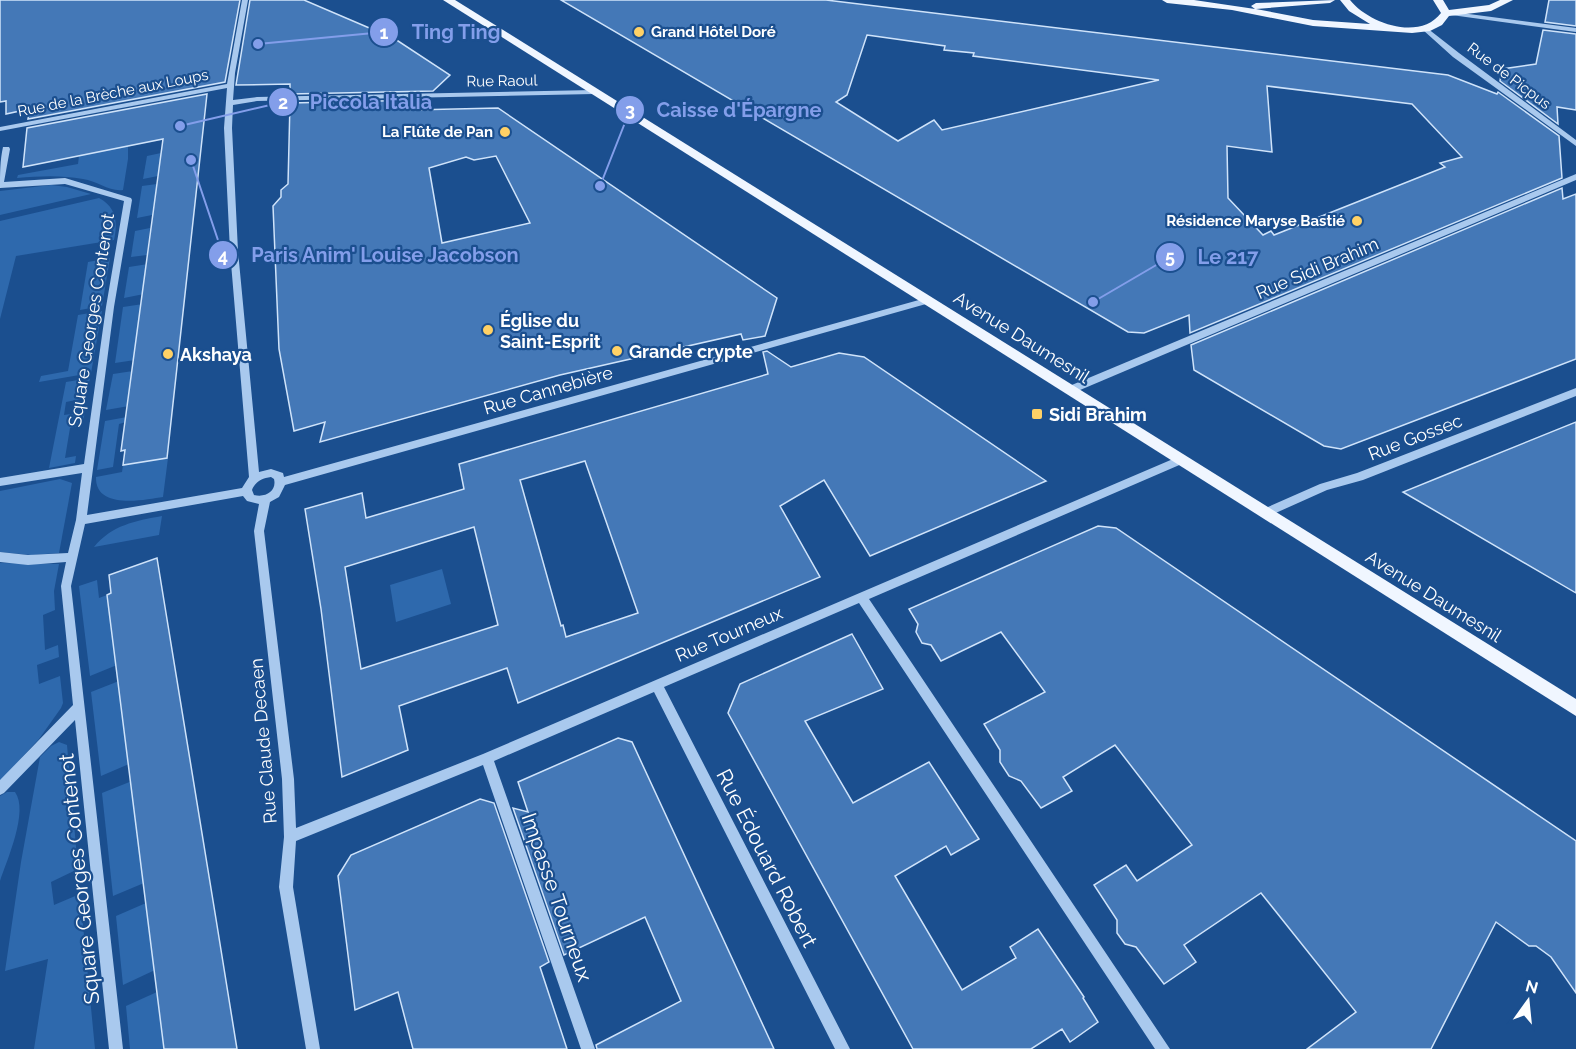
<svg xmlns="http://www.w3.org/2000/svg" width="1576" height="1049" viewBox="0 0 1576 1049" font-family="Raleway,sans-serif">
  <rect width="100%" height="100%" fill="#1b4f8f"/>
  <!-- green -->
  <g fill="#2e69ad">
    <path d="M128,146V159L123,190C110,192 97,181 83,179C61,175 40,176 17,178L18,175L78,164L79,156Z"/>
    <polygon points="161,153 158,176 143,179 147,156"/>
    <polygon points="157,184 152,215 137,218 142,186"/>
    <polygon points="51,185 67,187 91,194 0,215 0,191"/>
    <path d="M99,198C116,207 118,222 114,240L16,256L0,319V221Z"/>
    <polygon points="150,228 147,255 131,257 135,231"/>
    <polygon points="110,258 102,306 80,310 88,262"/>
    <polygon points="148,264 144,294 124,298 129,267"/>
    <polygon points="143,304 135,360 115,363 123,307"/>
    <polygon points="102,311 91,373 39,382 41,376 68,371 78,315"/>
    <polygon points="133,371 129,406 106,410 113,374"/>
    <polygon points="90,378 86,398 66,402 64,415 85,412 82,425 70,428 65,458 76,456 75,463 49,468 66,382"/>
    <polygon points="127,417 126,422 119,424 113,467 97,470 105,421"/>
    <path d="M168,458L163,497C144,500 95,510 96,477L122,472L123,465Z"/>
    <polygon points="60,479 72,483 59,553 31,555 0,552 0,491"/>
    <path d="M162,516L159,535L94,547C112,525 135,521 162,516Z"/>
    <polygon points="0,563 59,564 54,591 55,610 43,615 45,650 58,645 59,657 37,665 39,684 60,676 63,703 61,708 39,739 0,781"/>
    <polygon points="442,569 451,604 396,622 390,585"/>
    <polygon points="97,580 99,598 107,595 117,665 90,676 79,586"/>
    <polygon points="119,681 129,764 101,776 91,692"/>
    <polygon points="59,742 67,745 78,869 51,882 54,905 80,894 95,1049 34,1049 48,959 5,971 21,862 40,757 51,746"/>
    <polygon points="132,781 144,883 113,896 102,793"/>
    <path d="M7,792H15C29,811 7,860 0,881V796Z"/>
    <polygon points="146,903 155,970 123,985 116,916"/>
    <polygon points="157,992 164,1049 130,1049 126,1006"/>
  </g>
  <!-- building -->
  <g fill="#4478b7" stroke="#cfe3fa" stroke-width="1.5" fill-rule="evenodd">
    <polygon points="0,0 240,0 225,82 28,119 29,109 6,114 6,101 0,102"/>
    <polygon points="250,0 304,0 395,39 450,75 433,91 290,94 290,84 236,85"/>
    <path d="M561,0H826L1448,75L1497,94L1498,92L1559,136L1562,178L1190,333L1189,315L1144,333L1128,332ZM867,35L945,46L944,50L974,53L973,56L1159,80L942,130L934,120L898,141L836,102L847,95ZM1267,86L1412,104L1462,157L1440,163L1445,167L1274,235L1271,231L1263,235L1228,198L1227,146L1272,152Z"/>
    <polygon points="1549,0 1576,0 1576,26 1545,22"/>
    <polygon points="1543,30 1576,34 1576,110 1557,107 1558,124 1500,81 1502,69 1536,64"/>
    <polygon points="207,94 167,458 123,465 125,450 121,451 163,139 23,167 27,128"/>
    <path d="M423,100L412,110L498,108L777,298L765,336L743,340L741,334L560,375L320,442L325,422L294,431L279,349L273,206L281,197V190L288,184L290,103ZM496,156L530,223L442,243L429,168L466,157L474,160Z"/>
    <polygon points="1562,188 1563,199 1576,194 1576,359 1341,449 1324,446 1194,370 1191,345"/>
    <path d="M767,351L791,367L839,353L864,357L1046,481L870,556L824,480L780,506L820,577L518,703L507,668L399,706L408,750L342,777L321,609L305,509L362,493L366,518L464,489L459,464L768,374L763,352ZM585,461L638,613L566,637L563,625L561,626L520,480ZM474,527L498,625L361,669L345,567Z"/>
    <polygon points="1576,422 1576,593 1403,492 1450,473"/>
    <polygon points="1098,526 1116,528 1576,841 1576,993 1551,957 1536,946 1529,946 1496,922 1431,1049 1307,1049 1356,1012 1261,893 1184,945 1196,962 1164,984 1136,947 1125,944 1117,933 1117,920 1094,885 1126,865 1137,881 1192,845 1115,745 1063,777 1072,791 1041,808 1021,781 1009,776 1000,762 1000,750 984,724 1045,692 1001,632 941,661 931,645 922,643 916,632 918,624 909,609"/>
    <polygon points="157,558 216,919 237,1049 164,1049 107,595 111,593 109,575"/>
    <polygon points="852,634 883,689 805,721 853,803 929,762 979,839 951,855 946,846 895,876 962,990 1016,958 1010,947 1038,929 1084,997 1083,998 1098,1022 1070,1042 1062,1029 1031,1049 913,1049 728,713 740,684"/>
    <polygon points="618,738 632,742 774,1049 597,1049 596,1045 681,1001 645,917 564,955 513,808 528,812 518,782"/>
    <polygon points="480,799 494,803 549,962 540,967 567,1049 413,1049 398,992 355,1010 338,876 351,855"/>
  </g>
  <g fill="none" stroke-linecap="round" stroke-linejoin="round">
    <!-- minor -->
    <g fill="#a9c9ee" fill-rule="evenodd">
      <path d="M242,0H248L235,73L233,100L257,97L594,90L598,92L594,94L257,101L233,105L232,128L238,251L259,472L271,469L283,473L284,477L926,298L930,301L926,304L285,485L279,497L270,502L264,531L294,779L296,828L483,754L1180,456L1184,457L1185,460L1184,463L869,599L1170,1049H1155L859,603L664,687L850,1049H835L654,692L494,761L595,1049H581L483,765L296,841L293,887L320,1049H306L279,887L284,837L282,779L254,531L259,504L247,501L243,496L85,524L71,586L123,1049H109L75,720L4,793L0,795V780L73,705L61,586L66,562L28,565L0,562V552L28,555L68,553L76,520L82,473L0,486V478L84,464L106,307L124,201L65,184L0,188C0,174 0,160 3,147H9L10,149L4,182L65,178L131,198L132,200L114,307L87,515L242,488L249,477L230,251L224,128L227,88L0,131V127L227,84ZM271,477L274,479C277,491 266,498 254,495L252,490C255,482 262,478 271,477Z"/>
      <polygon points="1446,11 1576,28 1576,32 1444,14 1444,12"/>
      <polygon points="1423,28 1427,28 1459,53 1576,140 1576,146 1453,57 1423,30"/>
      <polygon points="1576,174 1576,180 1073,393 1070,394 1065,390 1067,387"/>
      <polygon points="1576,388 1576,396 1363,480 1327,490 1269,516 1261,516 1260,513 1261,510 1320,484 1357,473"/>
    </g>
    <!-- major -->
    <g fill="#f0f6ff" fill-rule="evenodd">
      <polygon points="443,0 455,0 1576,699 1576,716"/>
      <path d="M1162,0H1194L1255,9L1251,6L1256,3L1335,0L1330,3L1256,9L1313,20L1370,24L1349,11L1340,0H1350C1369,24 1420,41 1441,13L1433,0H1443L1449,10L1489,5L1500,0H1513L1491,11L1449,16L1442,25L1430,31L1412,33L1313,26L1232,10L1167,3Z"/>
    </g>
  </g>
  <!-- markers -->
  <g fill="#ffd166" stroke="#1b4f8f" stroke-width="2">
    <circle cx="639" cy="32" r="6"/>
    <circle cx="505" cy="132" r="6"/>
    <circle cx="1357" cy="221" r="6"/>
    <circle cx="488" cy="330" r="6"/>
    <circle cx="617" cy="351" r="6"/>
    <circle cx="168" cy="354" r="6"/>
    <rect x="1031" y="408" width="12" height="12" rx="3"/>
  </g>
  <g text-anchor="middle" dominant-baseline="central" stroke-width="4.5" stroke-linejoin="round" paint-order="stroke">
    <!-- far-poi labels -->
    <g font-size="15" font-weight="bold" fill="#fff" stroke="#1b4f8f" text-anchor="end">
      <text x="651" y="32" text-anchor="start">Grand Hôtel Doré</text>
      <text x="493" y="132">La Flûte de Pan</text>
      <text x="1345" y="221">Résidence Maryse Bastié</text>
    </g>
    <!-- far-street labels -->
    <g font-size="15" fill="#fff" stroke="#1b4f8f">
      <text transform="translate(1509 76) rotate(37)">Rue de Picpus</text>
      <text transform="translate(502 81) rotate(-1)">Rue Raoul</text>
      <text transform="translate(113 93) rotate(-11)">Rue de la Brèche aux Loups</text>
    </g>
    <!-- street labels -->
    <g font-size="18" fill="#fff" stroke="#1b4f8f">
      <text transform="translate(1317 268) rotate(-23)">Rue Sidi Brahim</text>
      <text transform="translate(91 320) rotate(-81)">Square Georges Contenot</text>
      <text transform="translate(1022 337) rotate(32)">Avenue Daumesnil</text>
      <text transform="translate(548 390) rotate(-16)">Rue Cannebière</text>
      <text transform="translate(1415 437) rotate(-21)">Rue Gossec</text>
      <text transform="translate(1434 596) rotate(32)">Avenue Daumesnil</text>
      <text transform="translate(729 634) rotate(-23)">Rue Tourneux</text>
      <text transform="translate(263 741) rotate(-95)">Rue Claude Decaen</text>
    </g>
    <!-- poi labels -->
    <g font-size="18" font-weight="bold" fill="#fff" stroke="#1b4f8f" text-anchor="start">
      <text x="500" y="320">Église du<tspan x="500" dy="21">Saint-Esprit</tspan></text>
      <text x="629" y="351">Grande crypte</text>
      <text x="180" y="354">Akshaya</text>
      <text x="1049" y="414">Sidi Brahim</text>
    </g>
    <!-- near-street labels -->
    <g font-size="21" fill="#fff" stroke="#1b4f8f">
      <text transform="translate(767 858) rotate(63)">Rue Édouard Robert</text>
      <text transform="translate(79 879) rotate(-96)">Square Georges Contenot</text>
      <text transform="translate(557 897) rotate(71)">Impasse Tourneux</text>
    </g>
  </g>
  <!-- callouts -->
  <path fill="none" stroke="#839eea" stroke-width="2" d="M258 44L384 32M180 126L283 102M600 186L630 110M191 160L223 255M1093 302L1170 257"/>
  <g fill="#839eea" stroke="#1b4f8f" stroke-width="2">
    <circle cx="258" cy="44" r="6"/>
    <circle cx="180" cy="126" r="6"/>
    <circle cx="600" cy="186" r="6"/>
    <circle cx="191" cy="160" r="6"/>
    <circle cx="1093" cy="302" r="6"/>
    <circle cx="384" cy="32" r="15"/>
    <circle cx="283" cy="102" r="15"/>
    <circle cx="630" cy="110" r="15"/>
    <circle cx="223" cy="255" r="15"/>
    <circle cx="1170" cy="257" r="15"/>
  </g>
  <g font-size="18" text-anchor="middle" font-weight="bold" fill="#fff">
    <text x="384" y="39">1</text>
    <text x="283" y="109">2</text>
    <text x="630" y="116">3</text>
    <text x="223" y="262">4</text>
    <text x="1170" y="263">5</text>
  </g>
  <g font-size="20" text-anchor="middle" font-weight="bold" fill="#839eea" stroke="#1b4f8f" stroke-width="4.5" stroke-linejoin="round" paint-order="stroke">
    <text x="456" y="39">Ting Ting</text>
    <text x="371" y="109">Piccola Italia</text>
    <text x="739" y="117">Caisse d'Épargne</text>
    <text x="385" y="262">Paris Anim' Louise Jacobson</text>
    <text x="1228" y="264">Le 217</text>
  </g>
  <!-- north arrow -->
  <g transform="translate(1528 1001) rotate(15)" stroke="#1b4f8f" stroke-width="4.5" paint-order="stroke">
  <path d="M0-4.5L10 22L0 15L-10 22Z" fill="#ffffff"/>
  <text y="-9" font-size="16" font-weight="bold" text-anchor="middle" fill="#ffffff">N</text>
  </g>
</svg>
